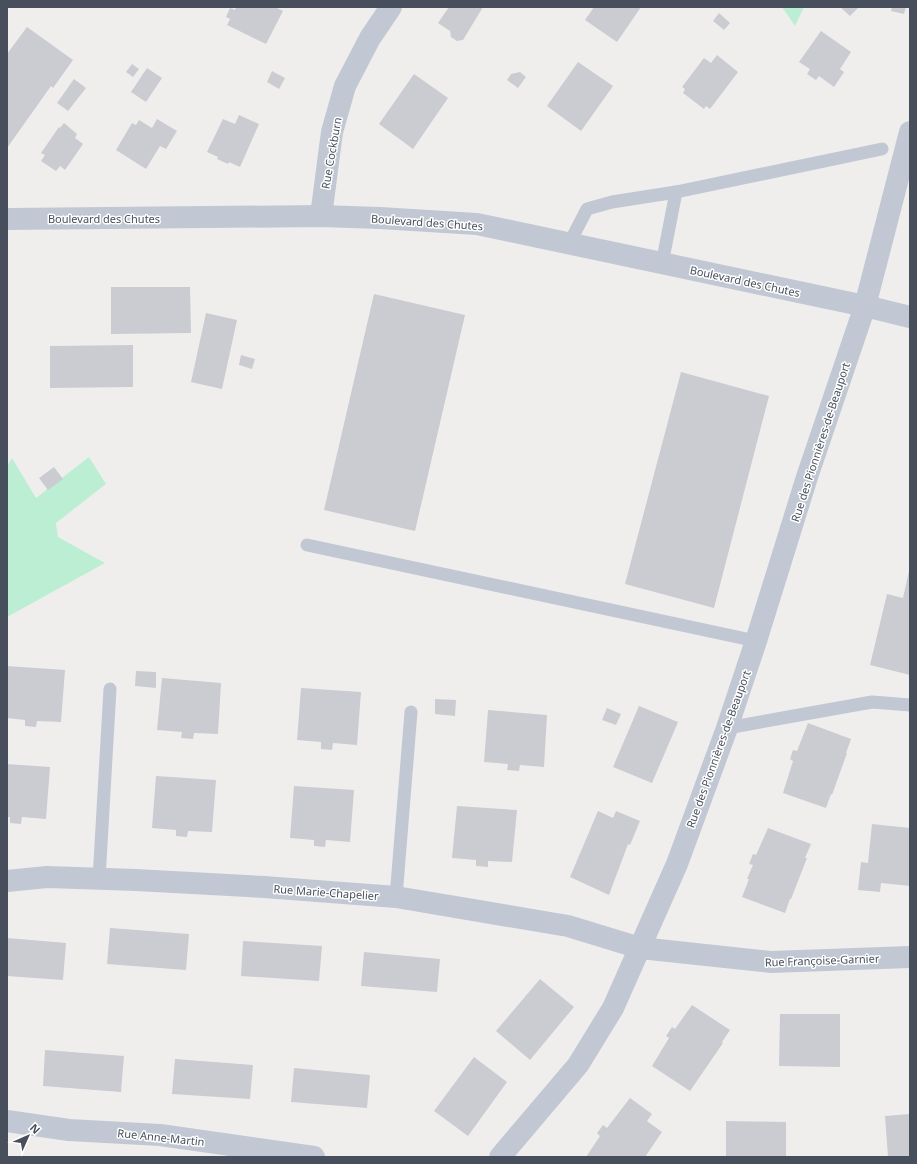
<svg xmlns="http://www.w3.org/2000/svg" width="917" height="1164" viewBox="0 0 917 1164" font-family="'Noto Sans',sans-serif">
  <rect width="100%" height="100%" fill="#f0eeed"/>
  <!-- green -->
  <g fill="#bceed4">
    <polygon points="782,7 804,7 795,26"/>
    <polygon points="89,457 106,484 56,523 58,537 105,563 7,617 7,466 12,458 36,498"/>
  </g>
  <!-- building -->
  <g fill="#caccd2">
    <polygon points="236,7 275,7 283,11 266,44 227,25 230,19 226,17 230,8 235,10"/>
    <polygon points="449,7 483,7 463,40 457,41 451,37 450,31 438,23"/>
    <polygon points="594,7 641,7 617,42 585,20"/>
    <polygon points="840,7 859,7 850,16"/>
    <polygon points="892,7 906,7 904,14 891,11"/>
    <polygon points="719,13 730,23 724,30 713,21"/>
    <polygon points="27,27 73,60 53,88 51,86 7,148 7,54"/>
    <polygon points="821,31 851,52 840,69 844,72 834,87 819,76 816,80 807,74 810,69 799,62"/>
    <polygon points="717,55 738,72 710,109 706,106 704,109 683,93 685,89 682,87 704,58 711,63"/>
    <polygon points="578,62 613,86 581,131 547,106"/>
    <polygon points="132,64 139,69 133,77 126,72"/>
    <polygon points="147,68 162,78 146,102 131,92"/>
    <polygon points="272,71 285,78 279,89 267,82"/>
    <polygon points="520,72 526,77 518,88 507,80 511,74"/>
    <polygon points="414,74 448,98 413,149 379,124"/>
    <polygon points="74,79 86,88 68,111 57,103"/>
    <polygon points="239,115 259,124 240,167 229,162 228,164 217,159 218,157 207,152 223,119 235,124"/>
    <polygon points="157,119 177,131 166,149 160,146 146,169 116,150 132,123 136,125 139,120 152,128"/>
    <polygon points="64,123 77,134 75,138 83,144 65,170 60,166 56,171 41,161 45,155 41,153 59,127 60,128"/>
    <polygon points="111,287 190,287 191,333 111,334"/>
    <polygon points="374,294 465,315 415,531 324,510"/>
    <polygon points="206,313 237,320 222,389 191,382"/>
    <polygon points="133,345 133,387 50,388 50,346"/>
    <polygon points="241,355 255,359 252,369 239,365"/>
    <polygon points="681,372 769,396 714,608 625,584"/>
    <polygon points="54,467 63,479 48,490 39,478"/>
    <polygon points="909,571 910,571 910,675 870,665 887,594 903,598"/>
    <polygon points="7,666 65,670 61,722 37,721 36,727 25,726 25,720 7,718"/>
    <polygon points="136,671 156,672 156,688 135,686"/>
    <polygon points="162,678 221,683 218,734 194,733 193,739 181,738 182,732 157,730"/>
    <polygon points="301,688 361,692 357,745 333,743 332,750 321,749 321,742 297,740"/>
    <polygon points="435,699 456,700 455,716 435,714"/>
    <polygon points="639,706 678,722 652,783 613,767"/>
    <polygon points="607,708 621,714 616,725 602,720"/>
    <polygon points="488,710 547,715 544,767 520,765 519,771 507,770 508,764 484,762"/>
    <polygon points="808,723 851,739 846,753 847,753 832,795 831,794 826,808 783,793 793,761 790,759 793,750 797,751"/>
    <polygon points="7,764 50,767 46,819 22,817 21,824 10,823 10,817 7,817"/>
    <polygon points="156,776 216,780 212,832 188,831 187,837 176,836 176,830 152,828"/>
    <polygon points="294,786 354,790 350,842 326,840 325,847 314,846 314,840 290,838"/>
    <polygon points="457,806 517,810 512,862 488,861 488,867 476,866 476,860 452,858"/>
    <polygon points="598,811 613,818 616,811 640,821 630,845 628,844 609,895 570,877"/>
    <polygon points="872,824 910,828 910,886 881,883 880,892 858,890 861,862 868,863"/>
    <polygon points="768,828 811,844 805,858 807,858 791,899 790,899 785,913 742,897 749,879 747,879 753,865 749,864 753,854 756,855"/>
    <polygon points="110,928 189,934 186,970 107,964"/>
    <polygon points="7,938 66,943 63,980 7,976"/>
    <polygon points="243,941 322,946 319,981 241,976"/>
    <polygon points="364,952 440,959 437,992 361,986"/>
    <polygon points="540,979 574,1007 530,1060 496,1031"/>
    <polygon points="692,1005 730,1030 722,1042 723,1043 690,1091 652,1066 669,1038 666,1036 672,1027 675,1029"/>
    <polygon points="780,1014 840,1014 840,1067 779,1066"/>
    <polygon points="45,1050 124,1056 121,1092 43,1086"/>
    <polygon points="474,1057 507,1082 468,1136 434,1111"/>
    <polygon points="175,1059 253,1065 250,1099 172,1094"/>
    <polygon points="294,1068 370,1075 367,1108 291,1102"/>
    <polygon points="630,1098 652,1114 647,1121 662,1132 645,1157 586,1157 600,1136 597,1133 603,1125 607,1128"/>
    <polygon points="910,1114 910,1157 888,1157 885,1116"/>
    <polygon points="726,1121 786,1122 786,1157 726,1157"/>
  </g>
  <g fill="none" stroke-linecap="round" stroke-linejoin="round">
    <!-- service -->
    <g stroke="#c1c8d3" stroke-width="13">
      <polyline points="569,244 587,209 612,202 676,192"/>
      <polyline points="662,264 676,192 882,149"/>
      <polyline points="307,545 756,641"/>
      <polyline points="727,728 872,702 910,705"/>
      <polyline points="99,879 110,689"/>
      <polyline points="396,897 411,712"/>
    </g>
    <!-- minor -->
    <g stroke="#c1c8d3" stroke-width="22">
      <polyline points="321,216 332,132 345,86 370,38 391,7"/>
      <polyline points="7,881 47,877 136,880 264,887 396,897 568,926 640,948 771,962 910,957"/>
      <polyline points="7,1121 69,1130 160,1135 314,1157"/>
      <polyline points="500,1157 578,1065 613,1008 677,864 727,728 756,641 807,477 865,306 910,132"/>
    </g>
    <!-- tertiary -->
    <polyline stroke="#c1c8d3" stroke-width="22" points="7,219 321,216 380,218 477,224 865,306 910,317"/>
  </g>
  <g text-anchor="middle" dominant-baseline="central" stroke-width="3" stroke-linejoin="round" paint-order="stroke">
    <!-- street labels -->
    <g font-size="11" fill="#464f5b" stroke="#fff">
      <text transform="translate(331 153) rotate(-80)">Rue Cockburn</text>
      <text x="104" y="218">Boulevard des Chutes</text>
      <text transform="translate(427 222) rotate(4)">Boulevard des Chutes</text>
      <text transform="translate(745 281) rotate(12)">Boulevard des Chutes</text>
      <text transform="translate(820 442) rotate(-72)">Rue des Pionnières-de-Beauport</text>
      <text transform="translate(718 749) rotate(-70)">Rue des Pionnières-de-Beauport</text>
      <text transform="translate(326 892) rotate(4)">Rue Marie-Chapelier</text>
      <text transform="translate(822 960) rotate(-2)">Rue Françoise-Garnier</text>
      <text transform="translate(161 1137) rotate(6)">Rue Anne-Martin</text>
    </g>
  </g>
  <!-- border -->
  <rect width="917" height="1164" fill="none" stroke="#464f5b" stroke-width="16"/>
  <!-- north arrow -->
  <g transform="translate(28 1136) rotate(45)" stroke="#ffffff" stroke-width="3" paint-order="stroke">
  <path d="M0-3L7 15L0 10L-7 15Z" fill="#464f5b"/>
  <text y="-6" font-size="11" font-weight="bold" text-anchor="middle" fill="#464f5b">N</text>
  </g>
</svg>
